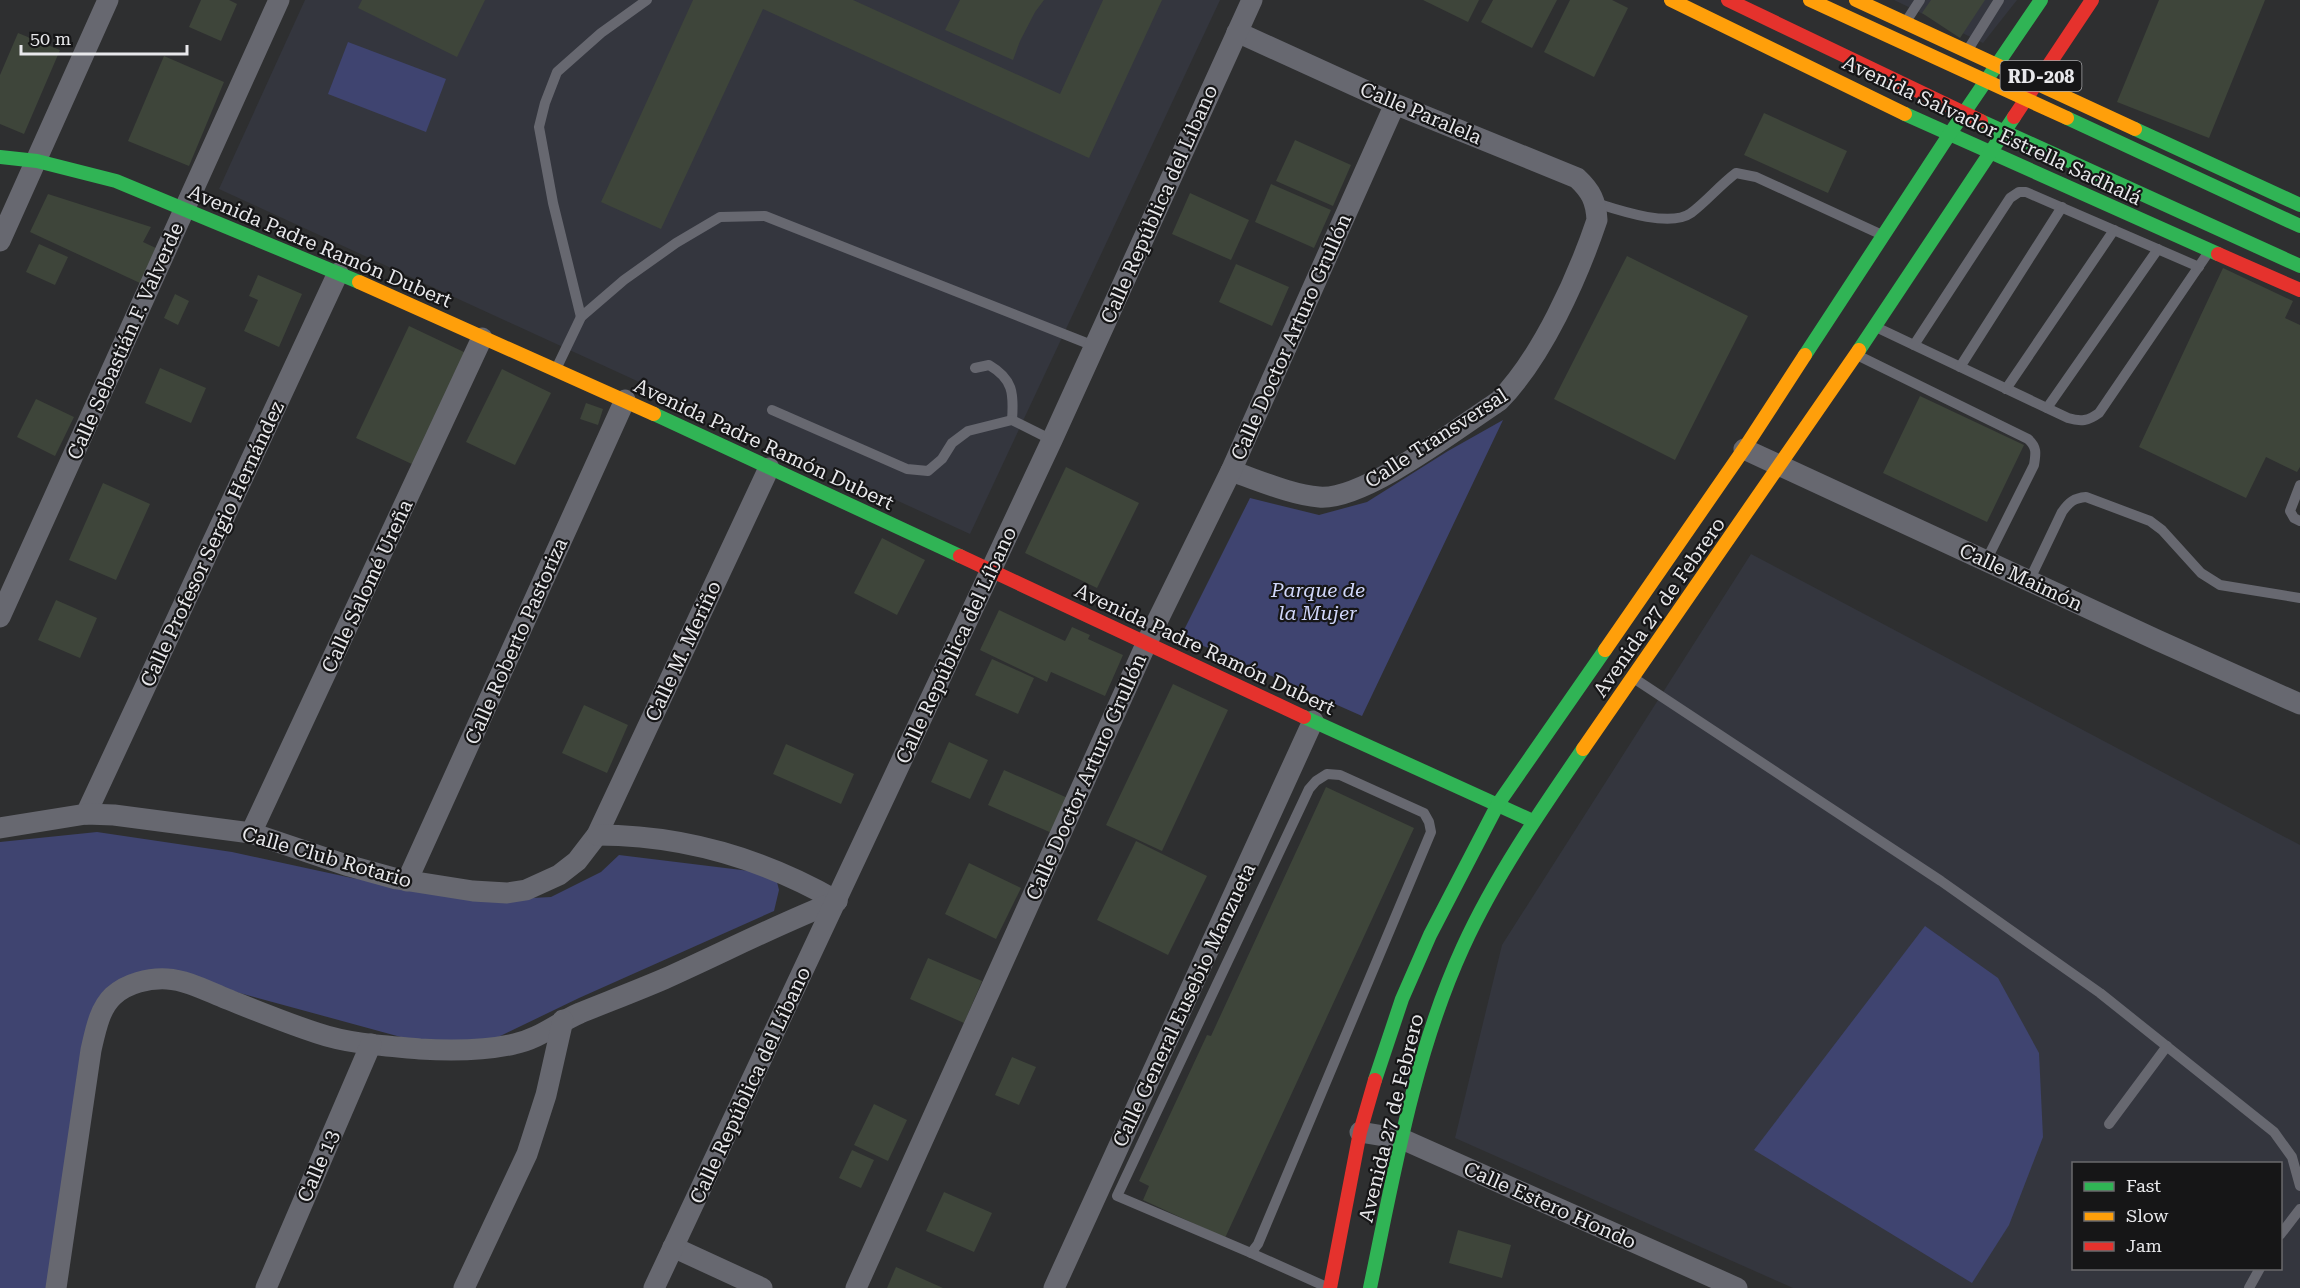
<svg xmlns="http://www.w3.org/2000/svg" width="2300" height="1288" viewBox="0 0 2300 1288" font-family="'Roboto Serif',serif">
  <rect width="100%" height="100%" fill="#2e2f30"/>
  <!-- built -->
  <g fill="#34363e" fill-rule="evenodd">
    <polygon points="305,0 1220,0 970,534 219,189"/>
    <polygon points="1894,0 2017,0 1983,43"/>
    <path d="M1751,554L2300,845V1288H1793L1455,1138L1502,945ZM2074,1164H2280V1268H2074Z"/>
  </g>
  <!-- green -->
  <g fill="#3f4470">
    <polygon points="348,42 446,79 426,132 328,94"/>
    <polygon points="1503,420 1362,716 1181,636 1250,498 1319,515 1367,502 1448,451"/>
    <polygon points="97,832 232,852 352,878 478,901 551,897 601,872 619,855 775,874 779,890 774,911 579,998 463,1054 203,983 141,980 90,1029 60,1288 0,1288 0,842"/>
    <polygon points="1925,926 1998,978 2039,1053 2043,1137 2009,1225 1972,1283 1754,1150"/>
  </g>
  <!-- building -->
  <g fill="#3e453a">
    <polygon points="201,0 229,0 237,4 221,41 189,27"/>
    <polygon points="362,0 485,0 457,57 358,8"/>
    <polygon points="693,0 853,0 1060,94 1103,0 1162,0 1089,158 763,9 661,229 601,202"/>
    <polygon points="960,0 1044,0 1035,12 1020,41 1013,60 945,30"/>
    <polygon points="1423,0 1479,0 1468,22"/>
    <polygon points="1493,0 1557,0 1532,48 1481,22"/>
    <polygon points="1570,0 1612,0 1628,8 1594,77 1544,52"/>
    <polygon points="1931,0 1985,0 1960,38 1922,13"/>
    <polygon points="2159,0 2265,0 2209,138 2117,102"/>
    <polygon points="18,33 60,50 24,134 0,124 0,75"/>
    <polygon points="164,56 224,82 189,166 128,141"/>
    <polygon points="1764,113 1847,151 1828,193 1744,155"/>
    <polygon points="1295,140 1351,165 1333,206 1276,181"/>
    <polygon points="1271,184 1331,210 1314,248 1255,222"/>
    <polygon points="1190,193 1249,220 1231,260 1172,234"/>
    <polygon points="48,194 151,227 143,242 158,249 140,283 30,232"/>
    <polygon points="39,244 68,257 55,285 26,272"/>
    <polygon points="1627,256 1748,316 1675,460 1554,399"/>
    <polygon points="1236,264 1289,287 1272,326 1219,302"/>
    <polygon points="2223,268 2293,301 2285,318 2300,325 2300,467 2297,472 2266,457 2246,498 2139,447"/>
    <polygon points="258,275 302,294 279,347 244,331 258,300 249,296"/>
    <polygon points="175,294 189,301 178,325 164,318"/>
    <polygon points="409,326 466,353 414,465 356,438"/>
    <polygon points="160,368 206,388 191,423 145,403"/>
    <polygon points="502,369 551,393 515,465 466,442"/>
    <polygon points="1920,396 2024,445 1987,522 1883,473"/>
    <polygon points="36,399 74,417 55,456 17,437"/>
    <polygon points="586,403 603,409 598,425 580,419"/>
    <polygon points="1066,467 1139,503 1097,588 1025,553"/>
    <polygon points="103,483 150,504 116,580 69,560"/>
    <polygon points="882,538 925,560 897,615 854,593"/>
    <polygon points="56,600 97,618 80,658 38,640"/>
    <polygon points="999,610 1065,641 1072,627 1090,635 1088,639 1123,655 1105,696 1051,672 1047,682 980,650"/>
    <polygon points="992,659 1034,678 1018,714 975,695"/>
    <polygon points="1173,684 1228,710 1162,851 1106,825"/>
    <polygon points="584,705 628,725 607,773 562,753"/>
    <polygon points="949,742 988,760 970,799 931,782"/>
    <polygon points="786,744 854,774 841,804 773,774"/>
    <polygon points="1004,770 1070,799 1054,834 988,805"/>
    <polygon points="1326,787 1414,828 1225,1238 1143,1200 1149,1186 1139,1181 1207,1035 1211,1036"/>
    <polygon points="1136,841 1207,876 1168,955 1097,920"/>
    <polygon points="969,863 1021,888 996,939 945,914"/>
    <polygon points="928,958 982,981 964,1023 910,999"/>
    <polygon points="1012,1057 1036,1067 1019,1105 995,1095"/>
    <polygon points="874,1104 907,1120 888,1161 854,1145"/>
    <polygon points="852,1150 874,1160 861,1188 839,1178"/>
    <polygon points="944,1192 992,1213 974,1252 926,1231"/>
    <polygon points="1458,1230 1511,1245 1502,1278 1449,1263"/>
    <polygon points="896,1267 943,1288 887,1288"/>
  </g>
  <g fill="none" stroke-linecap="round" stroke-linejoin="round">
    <!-- lane -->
    <g stroke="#676870" stroke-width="10">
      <polyline points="1907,20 1920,0"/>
      <polyline points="1969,48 1999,0"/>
      <path d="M1596,203C1618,210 1670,228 1691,213C1707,201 1720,185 1736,173L1756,177L1880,234"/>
      <polyline points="581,317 553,203 539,127 545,103 557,72 601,33 647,0"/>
      <path d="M1878,328L2068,418C2081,422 2088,421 2099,413L2208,253"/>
      <polyline points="1914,345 2010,198 2019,192 2026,192 2199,267"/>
      <path d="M1859,356L2028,439C2037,447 2036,453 2034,465L1986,561"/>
      <polyline points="557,367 581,317 624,280 676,243 720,217 765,216 1094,346"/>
      <polyline points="1960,367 2062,207"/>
      <path d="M975,368L989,365C1013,379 1014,393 1012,420"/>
      <polyline points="2006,389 2114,230"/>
      <polyline points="2047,408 2158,249"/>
      <polyline points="772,410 907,469 928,471 942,459 952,443 968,431 1012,420 1052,440"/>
      <polyline points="2300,485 2290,511 2294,518 2300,521"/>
      <path d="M2029,581L2062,512C2069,502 2074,498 2086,497L2150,521L2162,530L2201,573L2220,585L2300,598"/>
      <polyline points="1635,679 1941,881 2100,993 2274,1132 2292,1157 2300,1186"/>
      <polygon points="1327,774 1340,775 1424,813 1429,822 1431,832 1258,1244 1251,1253 1117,1196 1309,789 1316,781"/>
      <polyline points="2109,1124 2167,1046"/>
      <polyline points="2280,1235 2300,1209"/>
      <polyline points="1251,1253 1329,1288"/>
      <polyline points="2249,1288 2260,1268"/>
    </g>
    <!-- street -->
    <g stroke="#676870" stroke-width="21">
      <polyline points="0,241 108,0"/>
      <polyline points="1744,449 2157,640 2300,704"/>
      <path d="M1231,471C1258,480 1292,495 1319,497C1364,501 1459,427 1499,401C1542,357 1577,279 1597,220C1596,201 1591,191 1577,178L1395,104L1237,32"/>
      <polyline points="0,617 279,0"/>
      <polyline points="86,814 338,273"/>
      <polyline points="0,828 86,814 114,815 251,833 346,865 397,879 473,891 507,893 526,890 559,875 577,861 597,835 769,468"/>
      <polyline points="251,833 482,338"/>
      <path d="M597,835C684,835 762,858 837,901"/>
      <polyline points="407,881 625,400"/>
      <polyline points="1360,1132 1402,1139 1737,1288"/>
      <polyline points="673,1247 762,1288"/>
      <path d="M56,1288L91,1050C95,1033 99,1009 113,996C127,983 149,978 167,979C187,980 209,992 227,999C257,1011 286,1023 317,1033C349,1044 386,1046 420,1049C451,1051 483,1051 514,1044C539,1039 557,1023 580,1013C607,1002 636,991 664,979C722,953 778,924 837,901"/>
      <polyline points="266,1288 371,1044"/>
      <polyline points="464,1288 527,1154 546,1095 563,1020"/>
      <polyline points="654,1288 1052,440 1252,0"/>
      <polyline points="856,1288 1147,642 1231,471 1395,104"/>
      <polyline points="1054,1288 1313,721"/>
    </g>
    <!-- fast -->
    <g stroke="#30b455" stroke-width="14">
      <polyline points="1905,114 2218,254"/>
      <polyline points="2135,129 2300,205"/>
      <polyline points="0,157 37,161 116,181 359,282"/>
      <polyline points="1859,350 2014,117"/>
      <polyline points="1805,355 1949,135 2041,0"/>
      <polyline points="654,414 960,556"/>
      <polyline points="1304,717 1533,821"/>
      <polyline points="1375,1080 1402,999 1430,935 1498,804 1605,650"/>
      <path d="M1370,1288C1394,1173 1414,1054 1463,947C1495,877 1539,813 1583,749"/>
    </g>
    <!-- slow -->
    <g stroke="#ff9f0a" stroke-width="14">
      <polyline points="1671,0 1905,114"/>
      <polyline points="1856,0 2135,129"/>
      <polyline points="359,282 654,414"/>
      <polyline points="1605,650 1744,449 1805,355"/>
      <polyline points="1583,749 1859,350"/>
    </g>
    <!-- jam -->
    <g stroke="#e5322d" stroke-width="14">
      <polyline points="2014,117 2092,0"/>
      <polyline points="2218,254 2300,290"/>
      <polyline points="960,556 1304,717"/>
      <polyline points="1330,1288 1360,1132 1375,1080"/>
    </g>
    <!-- fast-bridge -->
    <g stroke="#30b455" stroke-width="14">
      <polyline points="2067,118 2300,226"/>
      <polyline points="1981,121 2300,266"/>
    </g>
    <!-- slow-bridge -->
    <polyline stroke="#ff9f0a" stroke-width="14" points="1810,0 2067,118"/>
    <!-- jam-bridge -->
    <polyline stroke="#e5322d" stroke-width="14" points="1728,0 1981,121"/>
  </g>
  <g text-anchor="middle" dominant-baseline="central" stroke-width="4.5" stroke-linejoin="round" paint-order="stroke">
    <!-- shield labels -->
    <rect fill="#161617" stroke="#a9a9ab" stroke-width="1.5" x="2000.5" y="61" width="81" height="30" rx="4.5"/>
    <g font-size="18" font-weight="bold" fill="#e8e8eb">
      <text x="2041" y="76">RD-208</text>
    </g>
    <!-- street labels -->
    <g font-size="20" fill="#e8e8eb" stroke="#161617">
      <text transform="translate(1421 113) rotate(23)">Calle Paralela</text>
      <text transform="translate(1992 130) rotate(25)">Avenida Salvador Estrella Sadhalá</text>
      <text transform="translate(1159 204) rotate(-66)">Calle República del Líbano</text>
      <text transform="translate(320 246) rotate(23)">Avenida Padre Ramón Dubert</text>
      <text transform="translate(1291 337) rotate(-66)">Calle Doctor Arturo Grullón</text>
      <text transform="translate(125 341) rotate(-66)">Calle Sebastián F. Valverde</text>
      <text transform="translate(1436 438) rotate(-33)">Calle Transversal</text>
      <text transform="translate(764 444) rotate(25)">Avenida Padre Ramón Dubert</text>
      <text transform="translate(212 544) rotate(-65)">Calle Profesor Sergio Hernández</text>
      <text transform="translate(2021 577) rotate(25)">Calle Maimón</text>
      <text transform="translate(367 586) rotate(-65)">Calle Salomé Ureña</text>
      <text transform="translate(1659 607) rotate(-55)">Avenida 27 de Febrero</text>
      <text transform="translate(516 641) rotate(-66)">Calle Roberto Pastoriza</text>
      <text transform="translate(956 645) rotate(-65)">Calle República del Líbano</text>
      <text transform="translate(1205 649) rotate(25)">Avenida Padre Ramón Dubert</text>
      <text transform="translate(683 651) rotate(-65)">Calle M. Meriño</text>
      <text transform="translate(1086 777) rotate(-66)">Calle Doctor Arturo Grullón</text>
      <text transform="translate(327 857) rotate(16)">Calle Club Rotario</text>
      <text transform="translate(1184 1005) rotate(-65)">Calle General Eusebio Manzueta</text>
      <text transform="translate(750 1085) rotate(-65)">Calle República del Líbano</text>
      <text transform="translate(1391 1118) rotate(-76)">Avenida 27 de Febrero</text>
      <text transform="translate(318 1166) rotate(-67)">Calle 13</text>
      <text transform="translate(1550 1205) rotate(24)">Calle Estero Hondo</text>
    </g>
    <!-- park labels -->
    <g font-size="20" font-style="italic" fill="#d0d6f9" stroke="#161617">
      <text x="1318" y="590">Parque de<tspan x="1318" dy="23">la Mujer</tspan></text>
    </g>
  </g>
  <!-- legend -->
  <rect x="2072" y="1162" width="210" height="108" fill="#161617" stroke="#6a6a6c" stroke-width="1.5"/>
  <rect x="2084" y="1182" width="30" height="9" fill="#30b455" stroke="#6a6a6c" stroke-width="1.5"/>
  <text x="2126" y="1192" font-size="18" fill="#e8e8eb">Fast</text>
  <rect x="2084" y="1212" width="30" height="9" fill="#ff9f0a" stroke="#6a6a6c" stroke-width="1.5"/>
  <text x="2126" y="1222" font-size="18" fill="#e8e8eb">Slow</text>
  <rect x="2084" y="1242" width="30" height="9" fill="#e5322d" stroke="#6a6a6c" stroke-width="1.5"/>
  <text x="2126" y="1252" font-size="18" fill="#e8e8eb">Jam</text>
  <!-- scale -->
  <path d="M21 45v9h166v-9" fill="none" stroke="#e8e8eb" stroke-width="3"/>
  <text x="30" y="45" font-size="18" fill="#e8e8eb" stroke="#161617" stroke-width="4.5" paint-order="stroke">50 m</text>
</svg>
